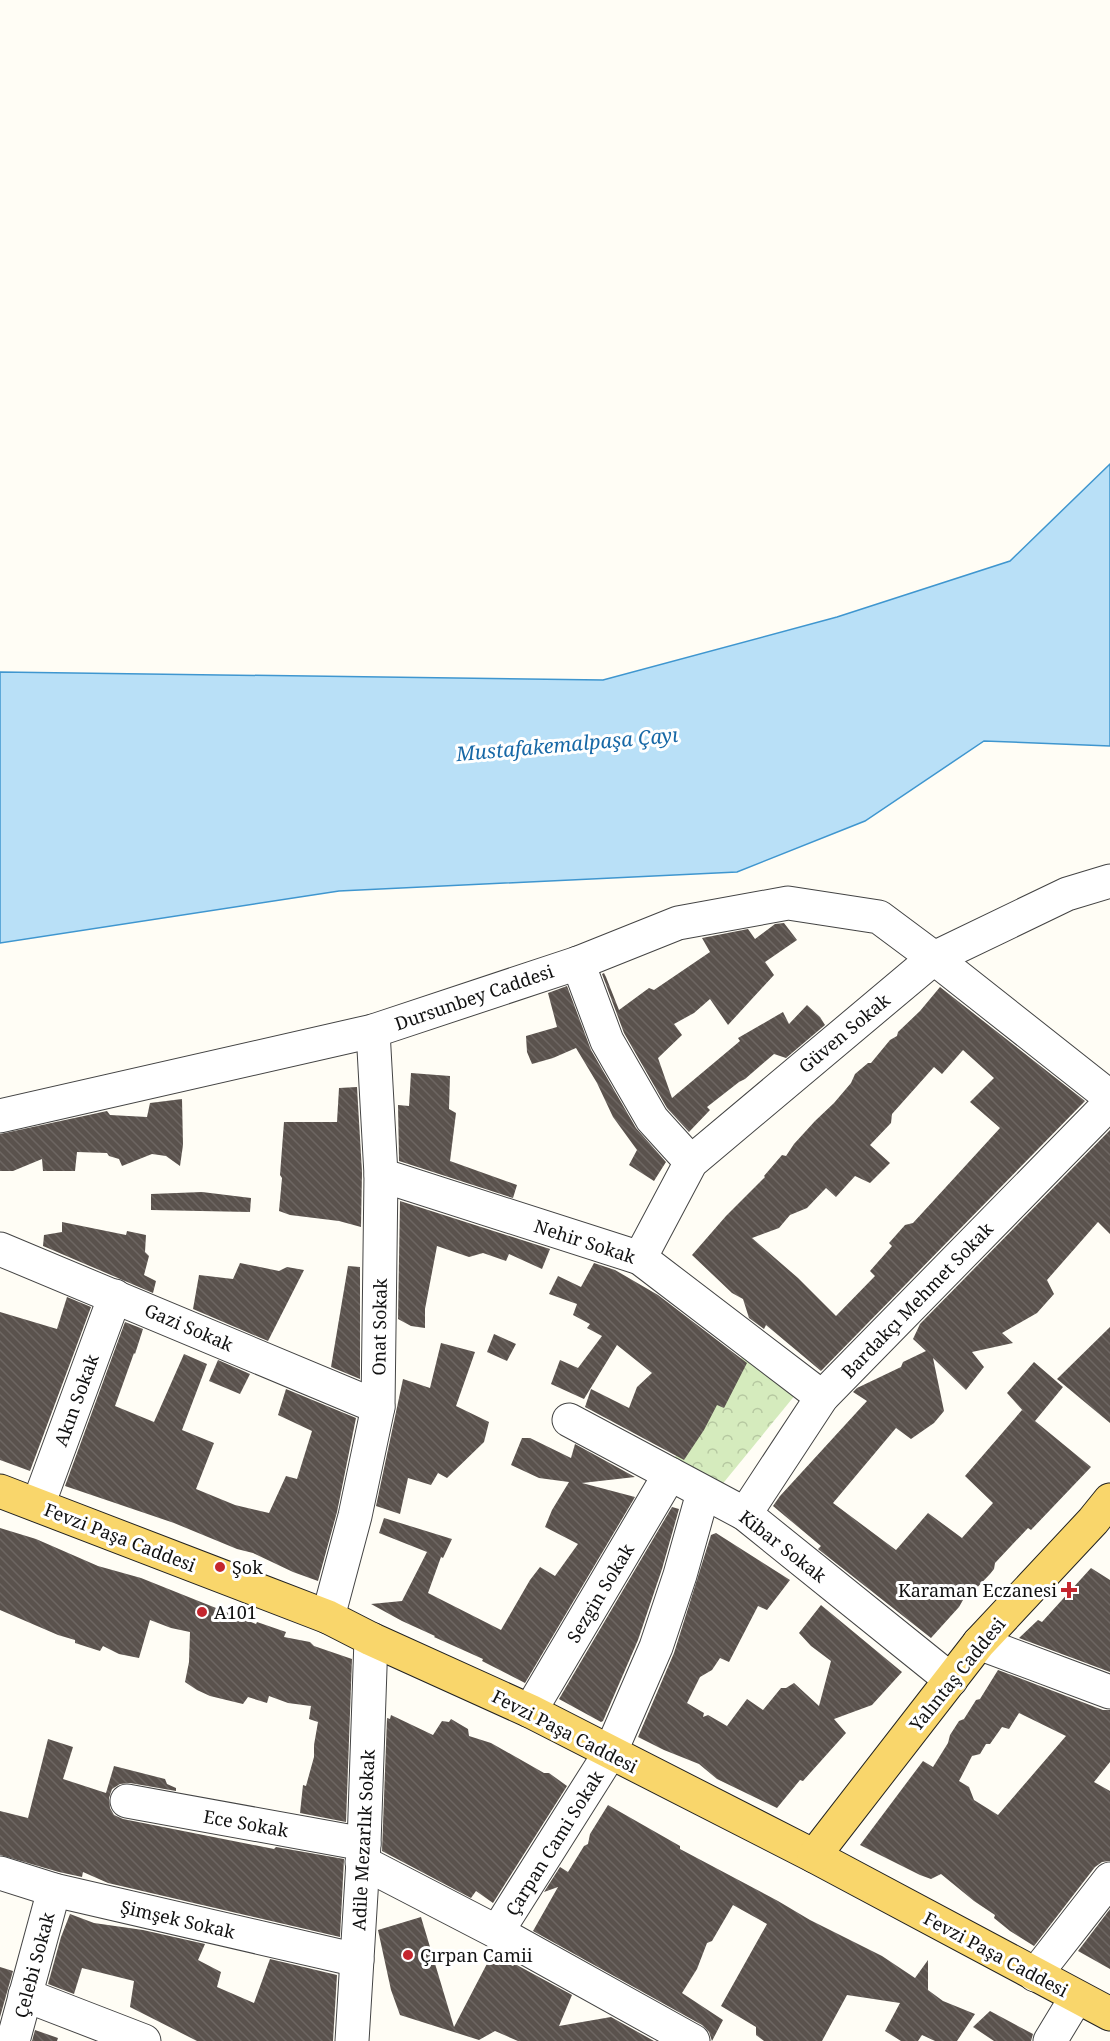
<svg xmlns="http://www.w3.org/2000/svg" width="1110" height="2041" viewBox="0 0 1110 2041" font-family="'Noto Serif',serif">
  <defs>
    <pattern id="park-crowns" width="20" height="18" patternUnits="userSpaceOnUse" patternTransform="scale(1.5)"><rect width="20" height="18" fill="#d5ebbd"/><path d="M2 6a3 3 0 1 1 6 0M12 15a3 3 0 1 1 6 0" fill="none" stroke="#b6c8a1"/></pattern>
    <pattern id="building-back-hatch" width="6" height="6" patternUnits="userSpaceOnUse" patternTransform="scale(1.5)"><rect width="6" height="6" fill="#5a524d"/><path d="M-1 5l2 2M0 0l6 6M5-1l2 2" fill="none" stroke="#6d6662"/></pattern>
  </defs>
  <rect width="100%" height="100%" fill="#fffdf5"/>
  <!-- park -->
  <polygon fill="url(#park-crowns)" points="744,1354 796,1394 720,1487 665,1472"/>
  <!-- water -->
  <polygon fill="#b9e0f7" stroke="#3f96cf" stroke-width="1.5" points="1110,464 1110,746 984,741 865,821 737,872 339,891 0,943 0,672 603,680 837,617 1010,561"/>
  <!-- building -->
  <g fill="url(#building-back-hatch)" fill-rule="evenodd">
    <polygon points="784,923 797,940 765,962 774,975 728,1025 710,999 694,1013 674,1024 682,1035 658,1058 672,1098 740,1041 738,1038 783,1012 789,1024 807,1005 820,1017 825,1025 786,1058 774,1054 745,1079 739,1082 707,1107 710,1110 689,1132 667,1108 624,1033 602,974 604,973 606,977 619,1010 649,988 654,990 710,952 702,938 748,929 755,939 775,924"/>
    <polygon points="567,986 591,1050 636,1128 666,1162 654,1181 629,1165 637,1150 613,1117 597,1083 576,1048 553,1058 532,1064 527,1052 526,1036 557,1027 548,993"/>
    <path d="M940,987L1085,1101L821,1371L766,1325L764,1329L749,1318L743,1299L732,1293L692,1255L726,1216L765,1177L764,1176L782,1155L786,1156L794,1144L815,1121L834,1103L851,1083L855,1074L868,1063H871L890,1040L897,1036L898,1032L920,1011ZM963,1050L994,1078L970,1102L1000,1128L913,1223L905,1225L889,1243L892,1246L870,1271L875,1276L836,1316L798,1278L752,1238L779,1228L790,1215L807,1208L826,1188L836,1197L855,1176L870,1183L890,1163L870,1145L891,1123L892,1114L934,1067L942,1074Z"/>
    <polygon points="411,1073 450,1076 449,1109 456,1113 450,1161 517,1185 513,1198 399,1161 398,1105 409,1106"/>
    <polygon points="357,1087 362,1172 361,1227 339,1221 290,1215 279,1211 282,1178 280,1175 284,1122 337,1122 339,1088"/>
    <polygon points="182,1099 183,1145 180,1166 166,1156 152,1154 122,1166 119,1159 109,1156 107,1153 77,1152 75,1171 43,1171 42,1159 13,1171 0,1171 0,1134 107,1111 110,1115 147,1117 150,1103"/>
    <polygon points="1110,1130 1110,1234 1098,1222 1047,1280 1054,1294 1037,1313 1002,1333 1013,1343 972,1352 984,1367 966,1390 933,1358 944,1411 934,1423 911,1439 896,1428 833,1503 896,1550 928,1513 962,1538 993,1503 965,1476 1022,1410 1024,1412 1007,1393 1034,1362 1063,1387 1035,1421 1091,1467 1031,1530 1028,1528 995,1563 994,1569 990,1574 967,1598 963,1600 959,1607 931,1638 818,1549 821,1546 773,1506 780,1496 867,1401 853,1392 857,1388 901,1367 903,1362 926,1351 913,1339 920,1324"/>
    <polygon points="202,1192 251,1198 250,1212 151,1210 151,1194"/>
    <polygon points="400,1201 550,1249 542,1269 509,1254 506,1261 483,1253 469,1257 437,1246 425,1309 425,1328 411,1326 398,1319"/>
    <polygon points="62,1222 126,1235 127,1231 146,1235 145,1252 149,1256 144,1275 156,1281 153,1293 43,1246 44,1235 62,1232"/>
    <polygon points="240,1263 279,1271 287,1267 304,1270 268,1341 193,1309 199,1275 233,1279"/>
    <polygon points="594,1263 615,1270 658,1295 747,1363 724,1408 717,1405 704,1430 684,1460 585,1407 591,1389 629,1408 637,1387 652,1373 617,1345 584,1399 551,1384 560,1360 578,1368 602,1336 587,1328 590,1324 573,1315 577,1304 549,1294 558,1276 581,1287"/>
    <polygon points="348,1266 360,1267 360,1379 331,1367"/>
    <polygon points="67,1297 91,1307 30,1471 0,1460 0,1312 57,1329"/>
    <polygon points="125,1322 143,1329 135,1354 134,1353 115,1406 154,1422 184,1354 207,1364 182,1430 214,1443 196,1489 235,1505 269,1513 286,1476 297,1479 312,1431 278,1415 286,1389 356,1418 337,1512 318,1581 293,1572 253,1553 237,1549 174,1523 65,1486"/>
    <polygon points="1110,1327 1110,1423 1057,1379"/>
    <polygon points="494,1334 516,1344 507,1361 487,1352"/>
    <polygon points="441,1343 475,1352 456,1406 489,1422 484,1442 447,1478 438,1473 431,1485 408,1478 400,1514 376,1506 403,1379 430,1388"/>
    <polygon points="218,1360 250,1374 240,1394 209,1381"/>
    <polygon points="522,1438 530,1438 571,1458 575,1444 635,1477 582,1483 635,1497 525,1683 482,1661 483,1659 434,1637 435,1636 402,1621 371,1604 402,1601 427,1552 379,1533 384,1518 452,1539 443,1558 441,1557 428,1593 501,1630 530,1580 540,1567 555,1576 578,1544 545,1527 552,1510 569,1482 539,1478 511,1465"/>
    <polygon points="672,1507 679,1509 662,1569 638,1640 603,1721 601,1722 559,1699"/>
    <polygon points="0,1528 36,1539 98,1566 141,1578 256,1624 257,1622 286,1632 284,1637 310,1642 314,1646 352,1659 346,1822 300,1813 303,1785 306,1786 314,1757 314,1745 318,1722 309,1719 311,1706 288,1703 269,1696 267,1703 248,1697 243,1704 210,1696 197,1690 185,1682 189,1662 190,1632 171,1628 150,1620 139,1658 119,1654 103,1646 100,1651 75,1643 75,1640 58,1635 0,1610"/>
    <polygon points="716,1533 790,1580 767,1610 758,1606 729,1662 720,1658 712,1670 700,1677 687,1703 704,1713 703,1717 708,1715 727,1726 747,1699 763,1710 781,1688 786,1688 794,1683 819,1706 831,1661 811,1646 799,1633 821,1605 902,1672 872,1705 834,1719 846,1733 803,1781 800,1780 777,1808 717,1779 699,1764 664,1750 638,1737 674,1653 711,1535"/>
    <polygon points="1091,1568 1110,1580 1110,1672 1019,1638 1038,1620 1042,1622"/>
    <path d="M998,1670L1103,1710H1110V1762L1094,1782L1110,1791V1861L1102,1862L1095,1867L1034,1946L1010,1931L994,1918L995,1915L974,1901L941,1874L931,1879L920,1875L860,1845L923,1761L933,1767L948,1743L950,1735L959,1721L964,1719L976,1700L980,1699ZM1019,1713L1066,1736L998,1815L974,1800L969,1787L959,1781L972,1756L980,1754L986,1744H990L1002,1727L1009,1729Z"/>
    <polygon points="391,1715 433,1735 442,1721 449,1722 451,1719 468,1729 469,1736 491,1743 544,1773 549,1773 567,1786 493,1903 476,1891 471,1898 382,1851 387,1718 390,1719"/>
    <polygon points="48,1739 73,1747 63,1779 106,1793 114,1766 165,1779 167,1784 176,1788 176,1791 130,1783 120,1784 112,1789 109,1798 110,1808 114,1815 123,1819 274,1849 276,1847 344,1859 340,1937 108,1883 83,1872 82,1877 59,1872 0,1855 0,1811 28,1818"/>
    <polygon points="608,1805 680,1846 680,1849 778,1901 810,1920 882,1956 915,1978 928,1960 928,1990 943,2001 975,2014 957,2041 935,2041 922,2035 918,2041 901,2041 885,2031 900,2003 847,1995 822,2041 764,2041 756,2035 756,2027 721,2006 767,1924 733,1905 712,1941 707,1943 697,1969 682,1993 723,2020 712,2041 709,2032 702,2025 533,1931 558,1887 544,1892 560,1867 568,1872 584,1846 588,1844 590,1834"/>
    <polygon points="1110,1909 1110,1969 1078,1951"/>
    <polygon points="70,1914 94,1923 143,1930 205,1944 198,1960 221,1972 217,1987 254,2003 270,1959 337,1975 333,2041 197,2041 130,2007 134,1981 82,1968 74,1994 48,1984 61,1937"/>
    <polygon points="421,1917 454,2027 491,1956 513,1966 515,1964 572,1995 559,2026 611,2017 654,2041 518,2041 495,2031 479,2040 400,2015 391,1990 378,1930"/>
    <polygon points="0,1967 13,1971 0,2017"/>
    <polygon points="990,2011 1033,2034 1031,2041 994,2041 973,2027"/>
    <polygon points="35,2030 58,2038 57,2041 32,2041"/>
  </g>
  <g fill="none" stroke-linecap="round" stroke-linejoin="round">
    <defs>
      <g id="minor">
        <polyline points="578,963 607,1041 652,1119 691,1162"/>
        <polyline points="0,1116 373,1031 578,963 678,923 788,903 879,917 934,958 1110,1097"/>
        <polyline points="381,1175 640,1258 822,1397"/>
        <polyline points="0,1249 378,1407"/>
        <polyline points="640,1258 691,1162 934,958 1067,894 1110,881"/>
        <polyline points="569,1420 745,1514 951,1680"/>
        <polyline points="38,1505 115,1296"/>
        <polyline points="745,1514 822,1397 1110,1103"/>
        <polyline points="328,1617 355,1516 378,1407 381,1175 373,1031"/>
        <polyline points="979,1643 1110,1692"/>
        <polyline points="530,1711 670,1474"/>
        <polyline points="127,1801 364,1844"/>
        <polyline points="362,1862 497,1932 693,2041"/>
        <polyline points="0,1873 54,1890 357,1960"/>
        <polyline points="497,1932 610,1753 656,1647 680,1575 703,1493"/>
        <polyline points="1035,1975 1110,1879"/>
        <polyline points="25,1995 144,2041"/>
        <polyline points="13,2041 54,1890"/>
        <polyline points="352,2041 364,1844 371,1639"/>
        <polyline points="1050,2041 1076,1998"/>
      </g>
      <g id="major">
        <polyline points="0,1491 328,1617 371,1639 530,1711 814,1856 1110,2014"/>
        <polyline points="814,1856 979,1643 1093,1521 1110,1500"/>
      </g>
    </defs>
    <!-- minor casing -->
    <use href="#minor" stroke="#444" stroke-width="35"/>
    <!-- major casing -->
    <use href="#major" stroke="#222" stroke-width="35"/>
    <!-- minor -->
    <use href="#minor" stroke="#fff" stroke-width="33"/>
    <!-- major -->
    <use href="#major" stroke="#f9d66b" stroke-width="33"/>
  </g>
  <!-- markers -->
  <g fill="#c4262e" stroke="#fff" stroke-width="2">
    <circle cx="220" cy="1567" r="6"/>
    <path d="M1066 1581h6v6h6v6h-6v6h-6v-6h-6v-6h6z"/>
    <circle cx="202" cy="1612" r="6"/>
    <circle cx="408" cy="1955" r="6"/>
  </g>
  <g text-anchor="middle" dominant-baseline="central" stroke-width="6" stroke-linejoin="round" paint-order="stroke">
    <!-- street labels -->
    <g font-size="18" fill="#111" stroke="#fff">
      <text transform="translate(474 997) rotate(-19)">Dursunbey Caddesi</text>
      <text transform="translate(844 1033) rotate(-40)">Güven Sokak</text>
      <text transform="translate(585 1241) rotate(18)">Nehir Sokak</text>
      <text transform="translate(917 1300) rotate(-46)">Bardakçı Mehmet Sokak</text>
      <text transform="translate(189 1327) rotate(23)">Gazi Sokak</text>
      <text transform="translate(379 1327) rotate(-89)">Onat Sokak</text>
      <text transform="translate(76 1400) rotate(-70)">Akın Sokak</text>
      <text transform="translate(120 1537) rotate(21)">Fevzi Paşa Caddesi</text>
      <text transform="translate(783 1546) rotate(38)">Kibar Sokak</text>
      <text transform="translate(600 1593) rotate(-59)">Sezgin Sokak</text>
      <text transform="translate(957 1674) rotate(-51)">Yalıntaş Caddesi</text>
      <text transform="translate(565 1731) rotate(27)">Fevzi Paşa Caddesi</text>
      <text transform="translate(246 1823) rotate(10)">Ece Sokak</text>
      <text transform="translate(363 1840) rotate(-87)">Adile Mezarlık Sokak</text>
      <text transform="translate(554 1843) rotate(-58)">Çarpan Cami Sokak</text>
      <text transform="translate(178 1919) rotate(13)">Şimşek Sokak</text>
      <text transform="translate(996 1954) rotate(28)">Fevzi Paşa Caddesi</text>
      <text transform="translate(34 1965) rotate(-75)">Çelebi Sokak</text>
    </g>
    <!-- poi labels -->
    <g font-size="18" fill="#111" stroke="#fff" text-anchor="start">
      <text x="232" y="1567">Şok</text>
      <text x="1057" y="1590" text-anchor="end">Karaman Eczanesi</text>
      <text x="214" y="1612">A101</text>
      <text x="420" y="1955">Çırpan Camii</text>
    </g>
    <!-- water labels -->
    <g font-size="20" font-style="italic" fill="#1768a6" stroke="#fff">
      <text transform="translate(567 744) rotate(-5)">Mustafakemalpaşa Çayı</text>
    </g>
  </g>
</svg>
